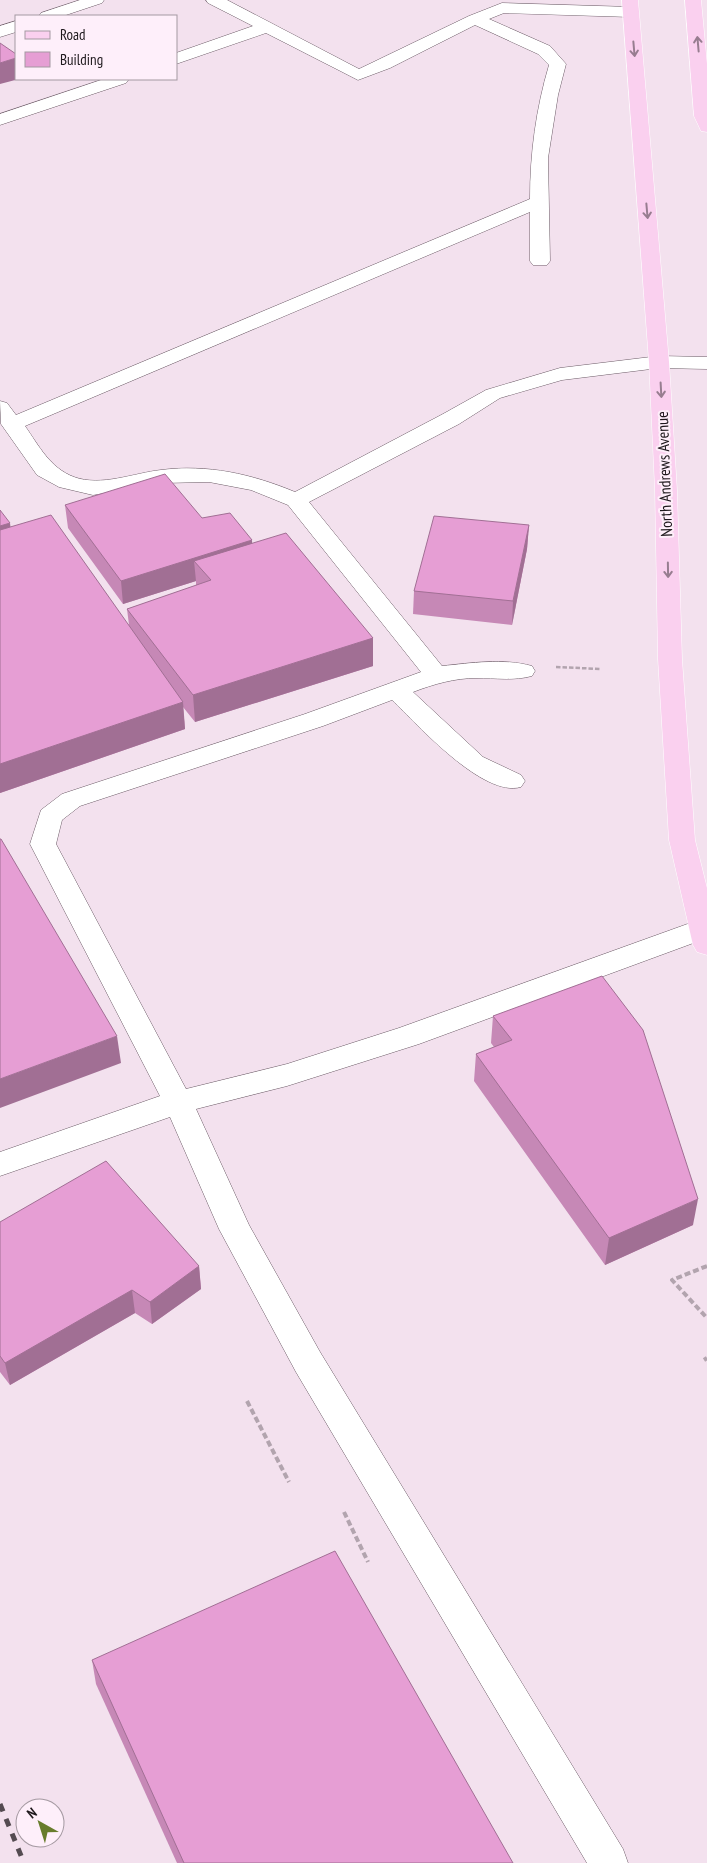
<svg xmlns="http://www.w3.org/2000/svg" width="707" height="1863" viewBox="0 0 707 1863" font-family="'PT Sans Narrow',sans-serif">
  <rect width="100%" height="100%" fill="#f3e1ee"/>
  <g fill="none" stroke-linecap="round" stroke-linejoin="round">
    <defs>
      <g id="minor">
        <polygon points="80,0 104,0 102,3 63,16 39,16 41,13"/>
        <path d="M206,0H227L359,69L469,16L502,3L631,7L639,12L631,17L504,13L489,19L550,46L566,64L558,95L548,158L550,261L547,265H533L530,261V212L25,426C39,446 50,468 74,477C101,487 134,473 161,470C207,464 252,474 295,492L443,414L486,390L560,368L659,356L707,357V369L659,368L562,380L500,398L459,424L309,502L442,666C471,663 503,658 532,666L535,671L532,676C514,681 495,678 477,678C455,678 434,684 413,692L483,757L521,775L525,781L521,787C483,798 418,725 392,700L323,726L80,806L62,820L56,844L186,1089L287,1064L399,1028L693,922L707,920V938L419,1044L287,1086L196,1109L249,1225L320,1352L623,1849L628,1863H587L296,1372L219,1229L170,1117L0,1176V1152L160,1096L30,844L41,810L62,794L305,714L421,672L288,505L251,490L209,482L162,483L93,495L59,487L37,475L1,424L0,401L7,403L16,415L530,199C530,153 536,109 549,65L538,54L475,25L390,68L358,80L266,33L176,64V53L253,26L208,3Z"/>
        <polygon points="16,21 16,32 0,37 0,26"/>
        <polygon points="104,79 129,79 126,83 0,125 0,114"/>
      </g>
      <g id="major">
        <polygon points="622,0 638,0 669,362 677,490 682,659 695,840 707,888 707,955 697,952 693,945 669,840 658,659 655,490 649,362"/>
        <polygon points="685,0 701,0 707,64 707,132 701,131 694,116"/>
      </g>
    </defs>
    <!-- minor casing -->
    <use href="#minor" stroke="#6c5c67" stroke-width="1"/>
    <!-- major casing -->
    <use href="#major" stroke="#fff" stroke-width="1"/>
    <!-- path-far1 -->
    <polyline stroke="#b2a4ae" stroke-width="2.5" stroke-dasharray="4.5 2" stroke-linecap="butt" points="556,667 601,669"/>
    <!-- path -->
    <g stroke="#b2a4ae" stroke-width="4" stroke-dasharray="6 3" stroke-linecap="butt">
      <polyline points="707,1266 672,1280 707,1318"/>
      <polyline points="704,1360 707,1358"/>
      <polyline points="247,1401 289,1482"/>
      <polyline points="344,1512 368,1562"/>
    </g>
    <!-- minor -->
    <use href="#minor" fill="#fff" fill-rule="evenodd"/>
    <!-- major -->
    <use href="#major" fill="#fad0ef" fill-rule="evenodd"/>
    <!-- rail -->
    <polyline stroke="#544b51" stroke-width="5" stroke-dasharray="8 8" stroke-linecap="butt" points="0,1804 24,1863"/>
  </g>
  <!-- wall -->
  <g fill="#c688b6">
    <polygon points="65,505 202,518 252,543 373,638 373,666 195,722 183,707 185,729 0,793 0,510 10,527 129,625 127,609 196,586 196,581 123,604 68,528"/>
    <polygon points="529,525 527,549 512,625 413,614 414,591"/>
    <polygon points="493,1016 693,1225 605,1265 474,1081 476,1054 494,1047 491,1043"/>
    <polygon points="0,1222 199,1266 201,1289 152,1324 135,1313 10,1385 0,1372"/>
    <polygon points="92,1660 513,1863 177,1863 96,1684"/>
  </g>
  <!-- shaded-wall -->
  <g fill="#a16f94">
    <polygon points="16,58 16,79 19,79 0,84 0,63"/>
    <polygon points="10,523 13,546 0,550 0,526"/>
    <polygon points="529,525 527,549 512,625 513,601"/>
    <polygon points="252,540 253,563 194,561 196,581 123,604 121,581"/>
    <polygon points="373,638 373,666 195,722 193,695"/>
    <polygon points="183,702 185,729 0,793 0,764"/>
    <polygon points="117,1036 121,1063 0,1108 0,1079"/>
    <polygon points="698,1199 693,1225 605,1265 609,1238"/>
    <polygon points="199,1266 201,1289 152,1324 150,1302"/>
    <polygon points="132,1290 135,1313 10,1385 5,1363"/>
  </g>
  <!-- building -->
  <g fill="#e69ed4" stroke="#a16f94">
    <polygon points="0,43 16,54 16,58 0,63"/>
    <polygon points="165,474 202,518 230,513 252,540 121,581 65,505"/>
    <polygon points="0,510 10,523 0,526"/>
    <polygon points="51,515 183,702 0,764 0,530"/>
    <polygon points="434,516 529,525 513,601 414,591"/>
    <polygon points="286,533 373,638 193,695 127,609 211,580 194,561"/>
    <polygon points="0,839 1,839 117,1036 0,1079"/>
    <polygon points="602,976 643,1030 698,1199 609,1238 476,1054 512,1040 493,1016"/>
    <polygon points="106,1161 199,1266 150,1302 132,1290 5,1363 0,1356 0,1222"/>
    <polygon points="335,1551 513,1863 184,1863 92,1660"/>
  </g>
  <!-- one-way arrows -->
  <defs><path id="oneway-shaft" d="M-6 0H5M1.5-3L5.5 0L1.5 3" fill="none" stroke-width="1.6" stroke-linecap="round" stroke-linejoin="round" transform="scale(1.25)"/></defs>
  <g stroke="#977d90">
    <use href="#oneway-shaft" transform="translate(698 44) rotate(-95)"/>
    <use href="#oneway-shaft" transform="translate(634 49) rotate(85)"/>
    <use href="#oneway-shaft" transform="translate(647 211) rotate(85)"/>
    <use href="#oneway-shaft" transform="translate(661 390) rotate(87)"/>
    <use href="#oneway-shaft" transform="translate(668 570) rotate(89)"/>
  </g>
  <g text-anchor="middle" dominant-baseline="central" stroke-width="4" stroke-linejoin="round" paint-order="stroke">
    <!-- far-street labels -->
    <g font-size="16" fill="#1e181c" stroke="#feeffa">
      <text transform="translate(664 474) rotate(-92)">North Andrews Avenue</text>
    </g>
  </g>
  <!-- legend -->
  <rect x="15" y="15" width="162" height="65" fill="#feeffa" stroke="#a499a1"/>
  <rect x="25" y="31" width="25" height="8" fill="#fad0ef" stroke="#a499a1"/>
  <text x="60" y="40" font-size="15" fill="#1e181c">Road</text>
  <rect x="25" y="52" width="25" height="15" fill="#e69ed4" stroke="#a499a1"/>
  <text x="60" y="65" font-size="15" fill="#1e181c">Building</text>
  <!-- north arrow -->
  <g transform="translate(40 1823) rotate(321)"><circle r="24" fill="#feeffa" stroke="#a499a1"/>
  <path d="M0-4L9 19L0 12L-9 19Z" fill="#687c2c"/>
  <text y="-8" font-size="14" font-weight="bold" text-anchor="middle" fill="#1e181c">N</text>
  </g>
</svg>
